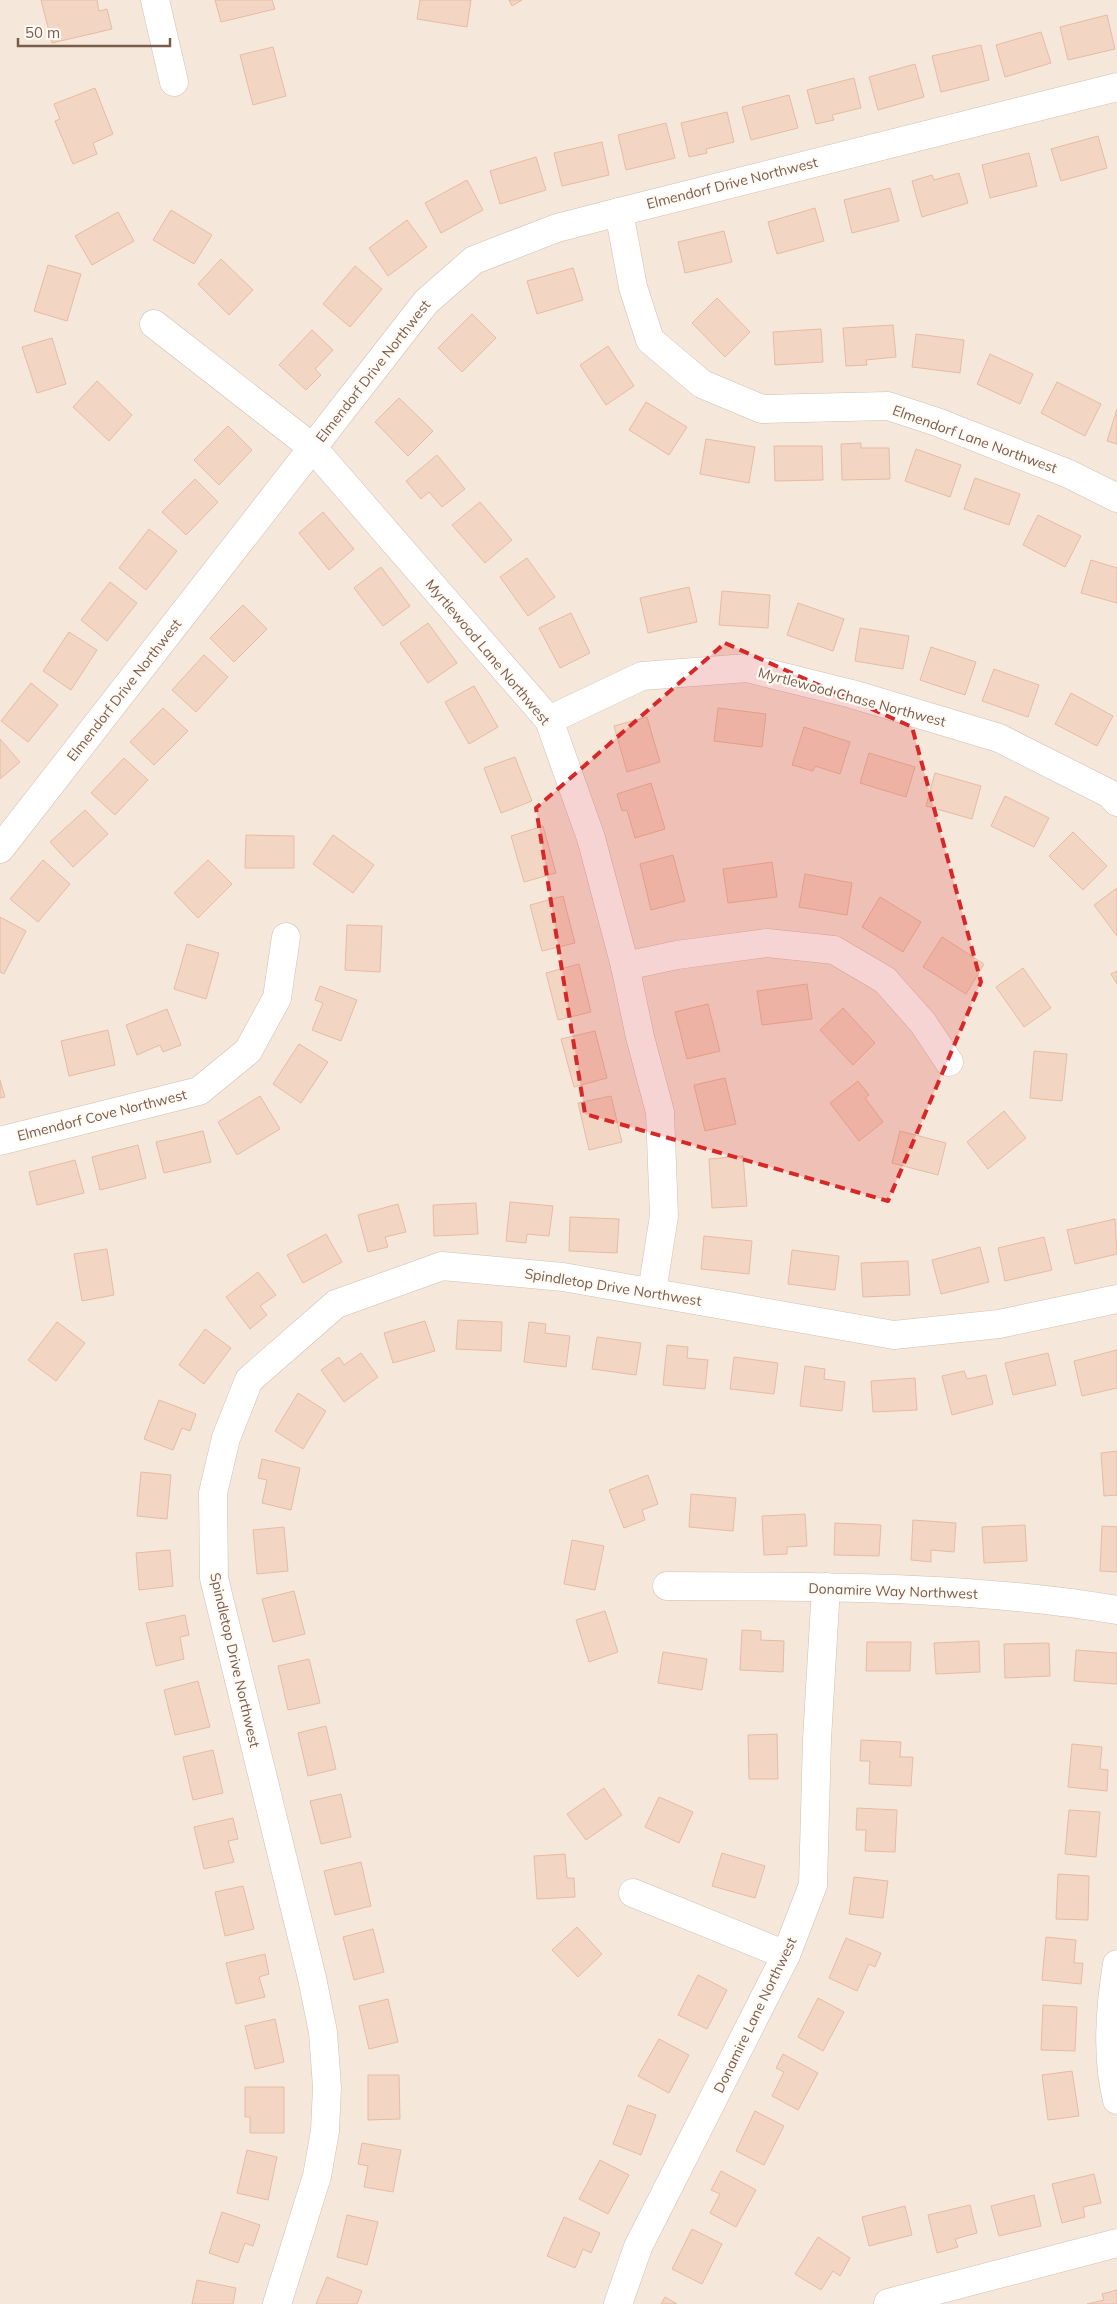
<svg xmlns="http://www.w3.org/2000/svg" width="1117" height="2304" viewBox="0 0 1117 2304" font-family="Mulish,sans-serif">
  <rect width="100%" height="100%" fill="#fdf6ec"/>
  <!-- residential -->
  <rect fill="#f5e8da" x="0" y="0" width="1117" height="2304"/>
  <!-- building -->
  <g fill="#f3d5c3" stroke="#e6bba3">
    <polygon points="41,0 97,0 99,11 107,9 112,29 52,43"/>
    <polygon points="215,0 272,0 275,9 221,22"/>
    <polygon points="420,0 471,0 467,27 417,19"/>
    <polygon points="509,0 522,0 512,6"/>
    <polygon points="1107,15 1115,49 1068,60 1060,27"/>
    <polygon points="1041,32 1051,63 1005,77 996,45"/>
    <polygon points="981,45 989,80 941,92 932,56"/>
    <polygon points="273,47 286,96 253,105 240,55"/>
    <polygon points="915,64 924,97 878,110 869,77"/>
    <polygon points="854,78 861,108 832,115 834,120 816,124 807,90"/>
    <polygon points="95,88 113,134 93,143 97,154 73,164 55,121 60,119 54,104"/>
    <polygon points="789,95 798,128 751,140 742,107"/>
    <polygon points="727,112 734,142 706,149 707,153 689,157 681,123"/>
    <polygon points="666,123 675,158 626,170 618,135"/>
    <polygon points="1098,136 1107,168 1061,181 1051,149"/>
    <polygon points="602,142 609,175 562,186 554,153"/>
    <polygon points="1029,153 1037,186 990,198 982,165"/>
    <polygon points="536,157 546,190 500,204 490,171"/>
    <polygon points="959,173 968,203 922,217 912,181 932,175 934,180"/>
    <polygon points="467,180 483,210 441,233 425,203"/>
    <polygon points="890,188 899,221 852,233 844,200"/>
    <polygon points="815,208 824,241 777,254 768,222"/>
    <polygon points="171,210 212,235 194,264 153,240"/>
    <polygon points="118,212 134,241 92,265 75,236"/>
    <polygon points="407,220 427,247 388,276 369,248"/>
    <polygon points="724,231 732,262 685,273 678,242"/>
    <polygon points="221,259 253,290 229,315 198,284"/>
    <polygon points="48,265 81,274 67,321 34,311"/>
    <polygon points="355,266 382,289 350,327 323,304"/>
    <polygon points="573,268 583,300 537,314 527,281"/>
    <polygon points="717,298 750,332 725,357 692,323"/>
    <polygon points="472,314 496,338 462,372 438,348"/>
    <polygon points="893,325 896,357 866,360 867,365 846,366 843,328"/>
    <polygon points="821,329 823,362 775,365 773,332"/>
    <polygon points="312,330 333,350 315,369 321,375 306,390 279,365"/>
    <polygon points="916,334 964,340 960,373 912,367"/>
    <polygon points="52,338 66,384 37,393 22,347"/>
    <polygon points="608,346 634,386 606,405 580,365"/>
    <polygon points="990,354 1033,374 1020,404 977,384"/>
    <polygon points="97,381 132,415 109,441 73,407"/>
    <polygon points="1057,382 1101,404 1085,436 1041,413"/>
    <polygon points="399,398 433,431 408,456 375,422"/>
    <polygon points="646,402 687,427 669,455 629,430"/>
    <polygon points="1117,409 1117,444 1107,441"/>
    <polygon points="228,426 252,450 219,485 194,460"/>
    <polygon points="706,439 755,447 749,483 700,474"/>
    <polygon points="861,443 861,448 889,448 890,479 842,480 841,444"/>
    <polygon points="774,446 822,446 823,480 775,481"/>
    <polygon points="916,449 961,465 950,497 905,481"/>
    <polygon points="437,455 465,489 442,507 429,492 421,499 406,481"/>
    <polygon points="975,478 1020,494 1009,525 964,509"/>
    <polygon points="195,479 218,502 186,535 162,512"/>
    <polygon points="480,502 512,540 485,563 452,525"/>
    <polygon points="323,512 354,549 329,570 299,533"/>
    <polygon points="1038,515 1081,536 1065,567 1023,545"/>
    <polygon points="149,529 177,551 146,590 119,568"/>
    <polygon points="527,558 555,597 528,616 500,577"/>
    <polygon points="1091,560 1117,568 1117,603 1081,593"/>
    <polygon points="381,567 410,606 383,626 354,588"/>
    <polygon points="110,582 137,603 107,641 81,620"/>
    <polygon points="689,587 697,622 648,633 640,598"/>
    <polygon points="722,591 770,595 768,628 719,625"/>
    <polygon points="798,603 844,619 833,651 787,635"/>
    <polygon points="243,605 267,629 234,662 210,638"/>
    <polygon points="571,613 590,653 560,668 539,628"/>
    <polygon points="428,623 457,663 428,683 400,643"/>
    <polygon points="860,628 909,636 903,669 855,661"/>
    <polygon points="69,632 97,650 71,690 43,671"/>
    <polygon points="931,647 976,662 965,695 920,680"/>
    <polygon points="204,655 228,677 196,712 172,690"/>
    <polygon points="994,669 1039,685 1028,717 982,701"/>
    <polygon points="31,683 58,705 28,742 1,721"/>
    <polygon points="474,686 498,727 469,744 445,702"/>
    <polygon points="1071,693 1113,716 1097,746 1055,724"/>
    <polygon points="163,708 188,731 154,765 130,742"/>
    <polygon points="718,708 766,714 762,747 714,741"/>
    <polygon points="647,717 660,762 627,772 614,726"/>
    <polygon points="804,727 850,742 840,774 815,766 813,771 792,765"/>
    <polygon points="0,739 20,762 0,779"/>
    <polygon points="869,753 915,767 906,797 860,783"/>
    <polygon points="515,757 532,801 501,813 484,768"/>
    <polygon points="124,758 148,780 115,815 91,793"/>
    <polygon points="935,773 981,786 972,819 926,806"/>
    <polygon points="651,783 665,829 635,838 627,810 622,811 617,794"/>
    <polygon points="1005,796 1049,818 1034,847 991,826"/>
    <polygon points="85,810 108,834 73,867 50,842"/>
    <polygon points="543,826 556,873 524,882 511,836"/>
    <polygon points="1073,832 1107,866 1083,890 1049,856"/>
    <polygon points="246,835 294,836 294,868 245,868"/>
    <polygon points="333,835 374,865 353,893 313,864"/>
    <polygon points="673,855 685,901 651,910 640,864"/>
    <polygon points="43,860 70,884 38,922 10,899"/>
    <polygon points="208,860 232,884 198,918 174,893"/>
    <polygon points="772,862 777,897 728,903 723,869"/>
    <polygon points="805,874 852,883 847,915 799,907"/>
    <polygon points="1117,888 1117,936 1094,905"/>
    <polygon points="563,896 575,943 542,951 530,905"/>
    <polygon points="880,897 921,922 903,952 862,927"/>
    <polygon points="0,917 26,931 4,974 0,972"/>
    <polygon points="347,925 382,926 380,972 345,970"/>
    <polygon points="942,937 984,964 966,994 923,967"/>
    <polygon points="187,944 219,953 206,999 174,989"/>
    <polygon points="579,964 591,1012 558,1020 546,973"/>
    <polygon points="1023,968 1051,1008 1024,1027 996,987"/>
    <polygon points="1117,971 1117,984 1111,974"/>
    <polygon points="807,984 812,1019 762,1025 757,991"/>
    <polygon points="320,986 357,1000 341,1041 312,1030 323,1003 315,1000"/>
    <polygon points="708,1004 720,1051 687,1059 675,1012"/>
    <polygon points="843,1008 875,1043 853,1065 820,1030"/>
    <polygon points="167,1009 181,1045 163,1052 160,1045 137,1055 126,1025"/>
    <polygon points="108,1030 115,1065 69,1076 61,1041"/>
    <polygon points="595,1031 607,1078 574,1087 561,1039"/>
    <polygon points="299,1044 328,1062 301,1103 273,1084"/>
    <polygon points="1034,1051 1067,1054 1062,1101 1030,1098"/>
    <polygon points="725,1078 736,1124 705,1131 694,1085"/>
    <polygon points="0,1080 5,1097 0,1098"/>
    <polygon points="858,1081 869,1095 865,1098 883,1122 859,1141 830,1103"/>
    <polygon points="260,1096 280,1129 237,1155 218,1122"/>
    <polygon points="611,1096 622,1142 589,1150 578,1103"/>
    <polygon points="1004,1111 1026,1138 988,1169 967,1142"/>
    <polygon points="203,1131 211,1162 164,1173 156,1142"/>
    <polygon points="900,1131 946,1143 938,1175 892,1163"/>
    <polygon points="138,1145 146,1178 100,1190 92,1157"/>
    <polygon points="743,1156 747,1206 712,1208 709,1159"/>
    <polygon points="75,1160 84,1193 37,1205 29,1172"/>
    <polygon points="510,1202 553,1206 549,1236 527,1234 526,1243 506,1241"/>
    <polygon points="476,1203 478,1234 434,1236 433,1205"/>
    <polygon points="398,1204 406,1232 385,1237 388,1247 368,1252 358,1215"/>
    <polygon points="570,1217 619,1219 617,1253 569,1251"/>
    <polygon points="1115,1219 1117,1254 1075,1264 1067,1230"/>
    <polygon points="326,1234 342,1262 303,1283 287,1255"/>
    <polygon points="704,1236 752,1241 749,1274 701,1269"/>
    <polygon points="1044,1237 1052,1270 1005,1281 998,1248"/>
    <polygon points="980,1247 989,1282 941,1294 932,1260"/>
    <polygon points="107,1249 114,1295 82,1301 74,1254"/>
    <polygon points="792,1250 839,1256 835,1290 788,1284"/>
    <polygon points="908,1261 910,1295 863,1297 861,1263"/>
    <polygon points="258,1272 276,1295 260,1306 267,1315 250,1329 226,1297"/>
    <polygon points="458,1320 502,1322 501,1351 456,1349"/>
    <polygon points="425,1321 435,1351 393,1363 384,1333"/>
    <polygon points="57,1322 85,1343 56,1381 28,1360"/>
    <polygon points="529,1322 546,1324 545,1333 570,1336 566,1367 524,1362"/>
    <polygon points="205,1329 231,1348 204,1384 179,1365"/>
    <polygon points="597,1337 641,1343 636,1375 592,1369"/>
    <polygon points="667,1345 688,1347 687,1358 708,1360 705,1389 663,1385"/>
    <polygon points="1117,1350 1117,1388 1082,1396 1074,1361"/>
    <polygon points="361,1353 378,1377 344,1402 321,1370 339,1357 344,1365"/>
    <polygon points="1048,1353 1056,1385 1013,1395 1005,1363"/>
    <polygon points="734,1357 778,1363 774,1394 730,1389"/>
    <polygon points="805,1366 825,1369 824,1379 845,1382 842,1411 800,1406"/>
    <polygon points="964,1371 967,1379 986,1375 993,1404 952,1415 942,1376"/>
    <polygon points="915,1378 917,1410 873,1412 871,1381"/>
    <polygon points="298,1393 326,1411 303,1449 275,1431"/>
    <polygon points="159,1400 196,1414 190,1431 182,1428 173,1450 144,1439"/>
    <polygon points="1117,1451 1117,1495 1104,1496 1101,1453"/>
    <polygon points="262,1459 300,1468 291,1510 262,1503 267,1480 258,1478"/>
    <polygon points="141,1472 171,1475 167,1519 137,1516"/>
    <polygon points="648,1475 658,1504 642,1510 645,1520 624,1528 609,1490"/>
    <polygon points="691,1494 736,1498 733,1531 689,1527"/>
    <polygon points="805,1514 807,1546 787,1547 787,1554 764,1555 762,1516"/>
    <polygon points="913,1520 956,1523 954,1552 931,1550 931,1562 911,1560"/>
    <polygon points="835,1523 881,1525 879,1556 834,1555"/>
    <polygon points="1025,1525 1027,1561 984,1563 982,1527"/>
    <polygon points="1102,1526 1117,1527 1117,1572 1100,1571"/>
    <polygon points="284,1527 288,1571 257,1574 253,1530"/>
    <polygon points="572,1540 604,1546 595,1590 564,1584"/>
    <polygon points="170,1550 173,1586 139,1590 136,1553"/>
    <polygon points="294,1591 305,1634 273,1642 262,1599"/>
    <polygon points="605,1611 618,1652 589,1662 576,1620"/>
    <polygon points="185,1615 189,1635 180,1637 184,1659 156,1666 146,1623"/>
    <polygon points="742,1630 761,1631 761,1640 784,1641 783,1672 740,1670"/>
    <polygon points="979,1641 980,1672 936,1674 934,1643"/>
    <polygon points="867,1642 911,1642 910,1671 866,1671"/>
    <polygon points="1049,1643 1050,1676 1005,1678 1004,1644"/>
    <polygon points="1076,1650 1117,1653 1117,1684 1074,1681"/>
    <polygon points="663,1652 707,1659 702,1690 658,1683"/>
    <polygon points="309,1659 320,1703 288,1710 278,1666"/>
    <polygon points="198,1681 210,1727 175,1735 164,1690"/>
    <polygon points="326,1726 336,1769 308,1776 298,1733"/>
    <polygon points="777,1734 778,1779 749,1779 748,1735"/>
    <polygon points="861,1740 901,1742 900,1757 913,1757 911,1786 869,1784 870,1761 860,1761"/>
    <polygon points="1072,1744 1102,1747 1100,1769 1108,1770 1107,1791 1068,1787"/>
    <polygon points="213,1750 223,1793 193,1800 183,1757"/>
    <polygon points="604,1788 622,1815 586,1840 567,1814"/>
    <polygon points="341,1794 351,1837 321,1844 310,1801"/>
    <polygon points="659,1797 693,1812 679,1843 645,1827"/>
    <polygon points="857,1808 897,1810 895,1852 865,1851 866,1830 856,1830"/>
    <polygon points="1069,1810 1100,1812 1096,1857 1065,1854"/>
    <polygon points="233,1818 238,1839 228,1841 234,1862 204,1869 194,1827"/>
    <polygon points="722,1853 765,1866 755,1898 712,1886"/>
    <polygon points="565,1854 567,1878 574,1878 575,1897 537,1899 534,1856"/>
    <polygon points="361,1862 371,1906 335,1915 324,1871"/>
    <polygon points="1058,1874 1089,1876 1088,1920 1056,1919"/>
    <polygon points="854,1877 888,1881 883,1918 849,1914"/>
    <polygon points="243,1886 254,1929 225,1936 215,1892"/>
    <polygon points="577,1927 602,1954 578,1977 552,1950"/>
    <polygon points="373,1929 384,1972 354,1980 343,1937"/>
    <polygon points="1046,1937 1076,1940 1074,1963 1083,1963 1081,1984 1042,1980"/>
    <polygon points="846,1938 881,1953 875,1967 869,1964 857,1991 829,1978"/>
    <polygon points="265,1954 269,1974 259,1977 265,1997 236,2004 226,1963"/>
    <polygon points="698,1975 727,1990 707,2029 678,2015"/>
    <polygon points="818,1998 844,2012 823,2051 798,2037"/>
    <polygon points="388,1999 398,2042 369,2049 359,2006"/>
    <polygon points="1043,2005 1077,2007 1075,2051 1041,2050"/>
    <polygon points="275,2019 284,2062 255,2069 245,2026"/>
    <polygon points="659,2039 689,2055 669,2093 638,2076"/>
    <polygon points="783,2054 818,2073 798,2110 772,2096 784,2072 776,2068"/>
    <polygon points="1072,2071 1079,2116 1048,2120 1042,2075"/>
    <polygon points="368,2075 399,2075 400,2119 368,2120"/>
    <polygon points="245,2087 284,2087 284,2133 250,2133 250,2117 245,2117"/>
    <polygon points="628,2105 656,2115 641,2155 613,2144"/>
    <polygon points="755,2111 784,2126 764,2165 736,2151"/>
    <polygon points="362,2143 401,2150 393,2192 364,2187 368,2166 358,2164"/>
    <polygon points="247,2150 277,2157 268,2200 237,2193"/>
    <polygon points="600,2160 629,2175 608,2214 579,2199"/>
    <polygon points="721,2171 756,2190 736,2227 710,2213 720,2194 711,2190"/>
    <polygon points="1094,2174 1101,2203 1083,2207 1085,2217 1062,2223 1052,2184"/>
    <polygon points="1034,2195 1041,2226 999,2236 991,2206"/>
    <polygon points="970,2205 977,2233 955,2239 958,2247 937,2253 928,2215"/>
    <polygon points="905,2206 912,2235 869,2246 862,2217"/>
    <polygon points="222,2212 260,2225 253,2246 245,2243 238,2263 209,2253"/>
    <polygon points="347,2215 378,2222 367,2265 337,2257"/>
    <polygon points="564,2217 600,2233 591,2253 583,2249 575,2268 547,2256"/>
    <polygon points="692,2229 722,2244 702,2284 672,2269"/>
    <polygon points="818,2237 850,2258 840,2276 833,2271 821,2290 795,2274"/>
    <polygon points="327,2277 362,2291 357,2304 316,2304"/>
    <polygon points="197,2280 236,2288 233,2304 192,2304"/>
    <polygon points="1117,2290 1117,2304 1087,2304 1104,2300 1102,2294"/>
    <polygon points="665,2297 677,2304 661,2304"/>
  </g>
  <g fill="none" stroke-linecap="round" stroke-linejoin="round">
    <defs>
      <g id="minor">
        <polyline points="155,0 174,82"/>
        <polyline points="619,212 633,287 650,340 702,384 762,409 888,406 937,422 1069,474 1117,498"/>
        <polyline points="154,324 313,448 549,720 591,838 625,966 640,1037 660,1112 664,1216 652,1292"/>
        <polyline points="549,720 642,676 747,668 852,694 999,738 1110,794 1117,802"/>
        <polyline points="0,849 426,302 474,260 557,228 619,212 1117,87"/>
        <polyline points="625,966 677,955 767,943 834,950 885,980 923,1023 949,1062"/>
        <polyline points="0,1141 199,1091 248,1051 277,998 286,937"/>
        <path d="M667,1586C817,1587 968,1585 1117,1610"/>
        <polyline points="633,1893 786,1955"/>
        <path d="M1117,1964C1110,2008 1106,2056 1117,2100"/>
        <polyline points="888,2303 1117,2243"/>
        <polyline points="277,2304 317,2176 325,2131 327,2087 323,2032 312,1978 214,1578 213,1493 226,1438 249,1380 336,1304 442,1266 563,1277 894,1335 999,1324 1117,1299"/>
        <polyline points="618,2304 638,2247 786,1955 813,1885 817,1739 826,1587"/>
      </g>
    </defs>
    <!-- minor casing -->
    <use href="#minor" stroke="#d1beb0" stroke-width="29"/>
    <!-- minor -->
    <use href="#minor" stroke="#fff" stroke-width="28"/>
  </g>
  <!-- marked area -->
  <path fill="#d62828" fill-opacity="0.2" stroke="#d62828" stroke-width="4" stroke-dasharray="10 6" stroke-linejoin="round" d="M725,643L912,727L981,982L888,1201L585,1114L536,808Z"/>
  <g text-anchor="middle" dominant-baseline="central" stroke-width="4.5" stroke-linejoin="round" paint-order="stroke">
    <!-- street labels -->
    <g font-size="14" fill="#7a5c4d" stroke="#fffaf3">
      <text transform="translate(732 183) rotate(-14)">Elmendorf Drive Northwest</text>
      <text transform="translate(373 371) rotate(-52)">Elmendorf Drive Northwest</text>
      <text transform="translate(975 439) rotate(20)">Elmendorf Lane Northwest</text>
      <text transform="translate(488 652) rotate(50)">Myrtlewood Lane Northwest</text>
      <text transform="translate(124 690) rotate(-52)">Elmendorf Drive Northwest</text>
      <text transform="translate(852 697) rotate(15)">Myrtlewood Chase Northwest</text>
      <text transform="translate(102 1115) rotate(-14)">Elmendorf Cove Northwest</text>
      <text transform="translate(613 1287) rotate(9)">Spindletop Drive Northwest</text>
      <text transform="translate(893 1591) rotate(2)">Donamire Way Northwest</text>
      <text transform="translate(235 1660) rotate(77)">Spindletop Drive Northwest</text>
      <text transform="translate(755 2015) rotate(-64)">Donamire Lane Northwest</text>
    </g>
  </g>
  <!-- scale -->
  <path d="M18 38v8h152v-8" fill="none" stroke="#7a5c4d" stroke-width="2.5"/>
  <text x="25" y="38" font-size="15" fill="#7a5c4d" stroke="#fffaf3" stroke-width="4" paint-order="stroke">50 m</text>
</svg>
